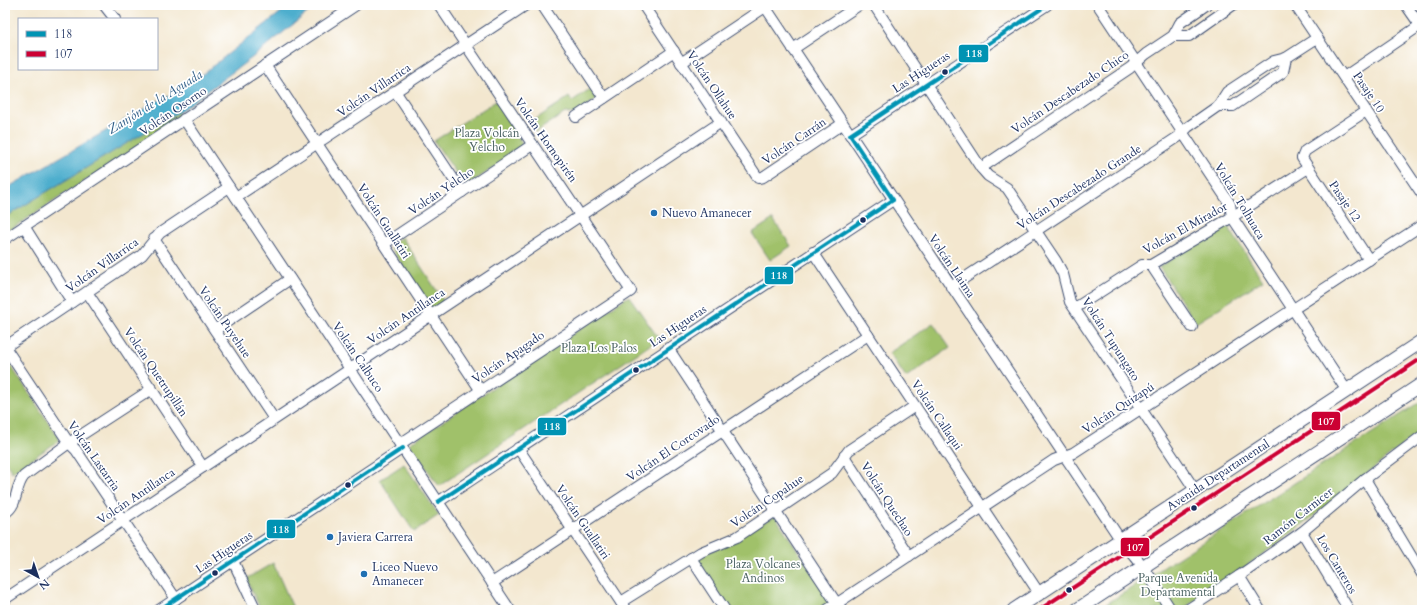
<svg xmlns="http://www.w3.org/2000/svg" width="1427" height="615" viewBox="0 0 1427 615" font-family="Cardo,serif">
  <rect width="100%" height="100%" fill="#fff"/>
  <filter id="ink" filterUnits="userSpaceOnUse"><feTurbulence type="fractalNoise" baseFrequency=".025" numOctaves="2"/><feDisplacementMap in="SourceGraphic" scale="8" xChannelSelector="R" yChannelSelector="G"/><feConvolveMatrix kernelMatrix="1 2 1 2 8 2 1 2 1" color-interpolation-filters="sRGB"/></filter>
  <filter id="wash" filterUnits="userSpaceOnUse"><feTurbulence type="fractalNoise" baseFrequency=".012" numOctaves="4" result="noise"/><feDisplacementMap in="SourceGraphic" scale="16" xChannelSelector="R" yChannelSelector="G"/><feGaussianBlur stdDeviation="0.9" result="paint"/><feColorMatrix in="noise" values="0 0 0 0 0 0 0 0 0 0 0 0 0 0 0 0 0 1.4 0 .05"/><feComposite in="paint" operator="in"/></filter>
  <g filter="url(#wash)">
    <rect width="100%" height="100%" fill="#f3e7cf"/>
    <!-- green -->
    <g fill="#a0c16a" stroke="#5e7864">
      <polygon points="590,89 597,99 575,114 565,113 536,132 530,123 569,97 572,101"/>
      <polygon points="496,101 522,143 521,150 469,184 463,183 434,141"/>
      <polygon points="180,111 178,115 180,119 5,233 5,217"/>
      <polygon points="773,219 791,246 770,260 752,233"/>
      <polygon points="1227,225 1263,280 1196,323 1159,267"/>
      <polygon points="402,237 444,302 433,309 430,308 391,248 394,242"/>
      <polygon points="629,296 659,339 439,486 409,444"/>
      <polygon points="933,323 950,348 906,378 889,353"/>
      <polygon points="5,357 60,440 12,472 5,461"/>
      <polygon points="1422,401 1422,430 1302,525 1233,576 1181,610 1097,610"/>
      <polygon points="404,464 439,515 414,532 380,480"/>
      <polygon points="775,516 833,604 823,610 730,610 696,559"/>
      <polygon points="273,563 294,610 261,610 246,579"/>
    </g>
    <!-- water -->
    <polygon fill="#4eaecd" stroke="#346e96" points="290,5 317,5 253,57 180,111 5,217 5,189 163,98 170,96 195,80"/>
  </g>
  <g filter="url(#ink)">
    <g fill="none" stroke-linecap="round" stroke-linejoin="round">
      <defs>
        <g id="minor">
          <polyline points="104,5 115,19"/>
          <polyline points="542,5 604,98"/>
          <polyline points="643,5 758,178 763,177 842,124"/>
          <polyline points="764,5 1120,539 1143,566 1171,610"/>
          <polyline points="874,5 981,168 988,176 1007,188 1056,261 1063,274 1070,302 1195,490"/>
          <polyline points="1098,5 1230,204 1232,217 1347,391"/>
          <polyline points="1295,5 1422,194"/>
          <polyline points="1406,5 1422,28"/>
          <polyline points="1173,36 1189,36 1233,5"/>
          <polyline points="793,49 859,5"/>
          <polyline points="681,63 765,7"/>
          <polyline points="265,65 481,391"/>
          <polyline points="1344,77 1422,24"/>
          <polyline points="395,91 462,192"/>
          <polyline points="1218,106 1227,92 1274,61 1286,58"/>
          <polyline points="1366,111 1305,151 1302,158 1369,260"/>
          <polyline points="576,117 674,51"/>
          <polyline points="184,119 510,610"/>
          <polyline points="850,135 1047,5"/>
          <polyline points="981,168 1130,68 1146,54 1173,36 1180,23 1206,5"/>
          <polyline points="236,197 526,5"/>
          <polyline points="24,226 72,302"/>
          <polyline points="5,239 356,5"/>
          <polyline points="154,239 274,419"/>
          <polyline points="384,244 532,145"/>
          <polyline points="813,252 1039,593"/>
          <polyline points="1151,265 1192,327"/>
          <polyline points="951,287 1178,137 1188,127 1218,106 1233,106 1283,72 1286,58 1317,38"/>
          <polyline points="87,292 203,467"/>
          <polyline points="1075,308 1142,265 1151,265 1232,217 1308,168"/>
          <polyline points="215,330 290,279"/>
          <polyline points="5,347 69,443 76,450 176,599"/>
          <polyline points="5,347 142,255 160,233 229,187"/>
          <polyline points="668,348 841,610"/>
          <polyline points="400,444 631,291 439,5"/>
          <polyline points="518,448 626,610"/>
          <polyline points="844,456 909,556"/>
          <polyline points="1365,479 1422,574"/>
          <polyline points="438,502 893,200"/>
          <path d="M5,513C19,504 14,488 24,476L69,443L152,389"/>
          <polyline points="1302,532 1349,610"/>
          <polyline points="691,558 725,610"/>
          <polyline points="233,561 256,610"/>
          <polyline points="1239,576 1260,610"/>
          <polyline points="492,583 868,335"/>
          <polyline points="5,599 721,122"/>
          <polyline points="621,602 701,552 737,537 832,473 849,450 915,406"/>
          <polyline points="159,610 403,448"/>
          <polyline points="827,610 1054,460 1073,453 1422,225"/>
          <polyline points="1187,610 1239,576 1302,532 1365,479 1422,436"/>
        </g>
        <g id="major">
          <polyline points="1014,610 1422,341"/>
          <polyline points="1077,610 1422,384"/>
        </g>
      </defs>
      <!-- minor casing -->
      <use href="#minor" stroke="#3b4b6f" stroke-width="12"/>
      <!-- major casing -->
      <use href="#major" stroke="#3b4b6f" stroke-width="15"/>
      <!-- minor -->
      <use href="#minor" stroke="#fff" stroke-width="10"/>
      <!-- major -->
      <use href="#major" stroke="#fff" stroke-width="13"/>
      <defs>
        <g id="bus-1">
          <polyline points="850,135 1047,5"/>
          <polyline points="850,135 893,200"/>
          <polyline points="438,502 893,200"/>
          <polyline points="159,610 403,448"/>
        </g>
        <polyline id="bus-2" points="1039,610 1422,358"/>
      </defs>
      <!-- bus-1 casing -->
      <use href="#bus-1" stroke="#fff" stroke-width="7"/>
      <!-- bus-2 casing -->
      <use href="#bus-2" stroke="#fff" stroke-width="7"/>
      <!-- bus-1 -->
      <use href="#bus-1" stroke="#0093b3" stroke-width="4"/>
      <!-- bus-2 -->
      <use href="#bus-2" stroke="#c03" stroke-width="4"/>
    </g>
  </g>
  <!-- markers -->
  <g fill="#1b2f5e" stroke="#fff" stroke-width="1.5">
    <circle cx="945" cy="72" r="3.5"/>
    <circle cx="863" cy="220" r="3.5"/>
    <circle cx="636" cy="370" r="3.5"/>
    <circle cx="348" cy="485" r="3.5"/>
    <circle cx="1194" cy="508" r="3.5"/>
    <circle cx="215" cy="573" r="3.5"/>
    <circle cx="1069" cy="590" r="3.5"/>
  </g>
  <g fill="#1f6fb2" stroke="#fff" stroke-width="1.5">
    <circle cx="654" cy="213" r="4"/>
    <circle cx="330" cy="537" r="4"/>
    <circle cx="364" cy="574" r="4"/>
  </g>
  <g text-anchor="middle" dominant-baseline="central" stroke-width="3.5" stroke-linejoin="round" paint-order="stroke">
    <!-- street labels -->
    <g font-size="12" fill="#1b2f5e" stroke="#fff">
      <text transform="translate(921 72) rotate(-33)">Las Higueras</text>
      <text transform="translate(712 85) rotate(56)">Volcán Ollahue</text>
      <text transform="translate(374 90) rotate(-34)">Volcán Villarrica</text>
      <text transform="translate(1070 92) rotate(-34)">Volcán Descabezado Chico</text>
      <text transform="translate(1369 92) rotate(56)">Pasaje 10</text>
      <text transform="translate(173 111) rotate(-34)">Volcán Osorno</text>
      <text transform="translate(546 140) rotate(55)">Volcán Hornopirén</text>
      <text transform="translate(794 141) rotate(-34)">Volcán Carrán</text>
      <text transform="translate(1079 187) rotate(-33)">Volcán Descabezado Grande</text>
      <text transform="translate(441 191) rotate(-34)">Volcán Yelcho</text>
      <text transform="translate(1240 201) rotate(59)">Volcán Tolhuaca</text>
      <text transform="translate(1345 201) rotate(56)">Pasaje 12</text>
      <text transform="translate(384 221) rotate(57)">Volcán Guallatiri</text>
      <text transform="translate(1185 228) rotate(-29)">Volcán El Mirador</text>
      <text transform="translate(102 265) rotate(-35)">Volcán Villarrica</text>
      <text transform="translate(952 266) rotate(56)">Volcán Llaima</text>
      <text transform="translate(406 316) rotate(-34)">Volcán Antillanca</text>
      <text transform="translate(225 322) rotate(56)">Volcán Puyehue</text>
      <text transform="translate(678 326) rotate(-34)">Las Higueras</text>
      <text transform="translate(1111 339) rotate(57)">Volcán Tupungato</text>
      <text transform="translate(358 357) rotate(56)">Volcán Calbuco</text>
      <text transform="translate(508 357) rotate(-34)">Volcán Apagado</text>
      <text transform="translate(156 372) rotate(56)">Volcán Quetrupillán</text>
      <text transform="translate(1118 408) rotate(-33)">Volcán Quizapú</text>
      <text transform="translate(937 415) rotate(56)">Volcán Callaqui</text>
      <text transform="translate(673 448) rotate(-34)">Volcán El Corcovado</text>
      <text transform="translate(94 456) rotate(55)">Volcán Lastarria</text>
      <text transform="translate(1218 475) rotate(-33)">Avenida Departamental</text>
      <text transform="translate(136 496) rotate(-34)">Volcán Antillanca</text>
      <text transform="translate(887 499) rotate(57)">Volcán Quechao</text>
      <text transform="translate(767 501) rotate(-34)">Volcán Copahue</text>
      <text transform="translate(1298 516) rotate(-38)">Ramón Carnicer</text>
      <text transform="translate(583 522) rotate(56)">Volcán Guallatiri</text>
      <text transform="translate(224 552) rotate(-34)">Las Higueras</text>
      <text transform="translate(1337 564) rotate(59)">Los Canteros</text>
    </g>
    <!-- park labels -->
    <g font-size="12" fill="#4a6262" stroke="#fff">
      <text x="487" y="133">Plaza Volcán<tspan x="487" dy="14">Yelcho</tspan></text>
      <text x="599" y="348">Plaza Los Palos</text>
      <text x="763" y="564">Plaza Volcanes<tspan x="763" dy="14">Andinos</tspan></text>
      <text x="1178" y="578">Parque Avenida<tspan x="1178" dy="14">Departamental</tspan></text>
    </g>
    <!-- poi labels -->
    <g font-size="12" fill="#1b2f5e" stroke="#fff" text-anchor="start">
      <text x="662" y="213">Nuevo Amanecer</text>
      <text x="338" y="537">Javiera Carrera</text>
      <text x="372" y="567">Liceo Nuevo<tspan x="372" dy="14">Amanecer</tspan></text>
    </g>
    <!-- water labels -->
    <g font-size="13" font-style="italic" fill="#2d5b85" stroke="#fff">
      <text transform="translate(155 102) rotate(-32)">Zanjón de la Aguada</text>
    </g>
  </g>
  <g stroke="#fff" stroke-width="1.5">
    <rect x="958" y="44" width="31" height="19" rx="4" fill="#0093b3"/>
    <rect x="764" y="266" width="30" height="19" rx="4" fill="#0093b3"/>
    <rect x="1311" y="411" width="30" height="20" rx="4" fill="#c03"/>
    <rect x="537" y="417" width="30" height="19" rx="4" fill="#0093b3"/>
    <rect x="266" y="519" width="30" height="20" rx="4" fill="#0093b3"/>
    <rect x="1120" y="537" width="30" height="20" rx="4" fill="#c03"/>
  </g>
  <g font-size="11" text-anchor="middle" font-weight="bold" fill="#fff">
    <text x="974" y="57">118</text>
    <text x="779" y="279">118</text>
    <text x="1326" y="425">107</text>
    <text x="552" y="430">118</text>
    <text x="281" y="533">118</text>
    <text x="1135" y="551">107</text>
  </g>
  <!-- margin -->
  <rect width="1427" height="615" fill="none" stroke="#fff" stroke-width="20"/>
  <!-- legend -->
  <rect x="18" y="18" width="140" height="52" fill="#ffffff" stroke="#a4acbf"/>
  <rect x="26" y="31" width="20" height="6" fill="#0093b3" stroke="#a4acbf"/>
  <text x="54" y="38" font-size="12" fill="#1b2f5e">118</text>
  <rect x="26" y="51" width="20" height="6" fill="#cc0033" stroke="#a4acbf"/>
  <text x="54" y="58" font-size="12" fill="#1b2f5e">107</text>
  <!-- north arrow -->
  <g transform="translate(38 577) rotate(140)" stroke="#ffffff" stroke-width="3" paint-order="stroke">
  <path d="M0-3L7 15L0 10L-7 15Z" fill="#1b2f5e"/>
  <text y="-6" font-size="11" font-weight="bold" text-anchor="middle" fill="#1b2f5e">N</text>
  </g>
</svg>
